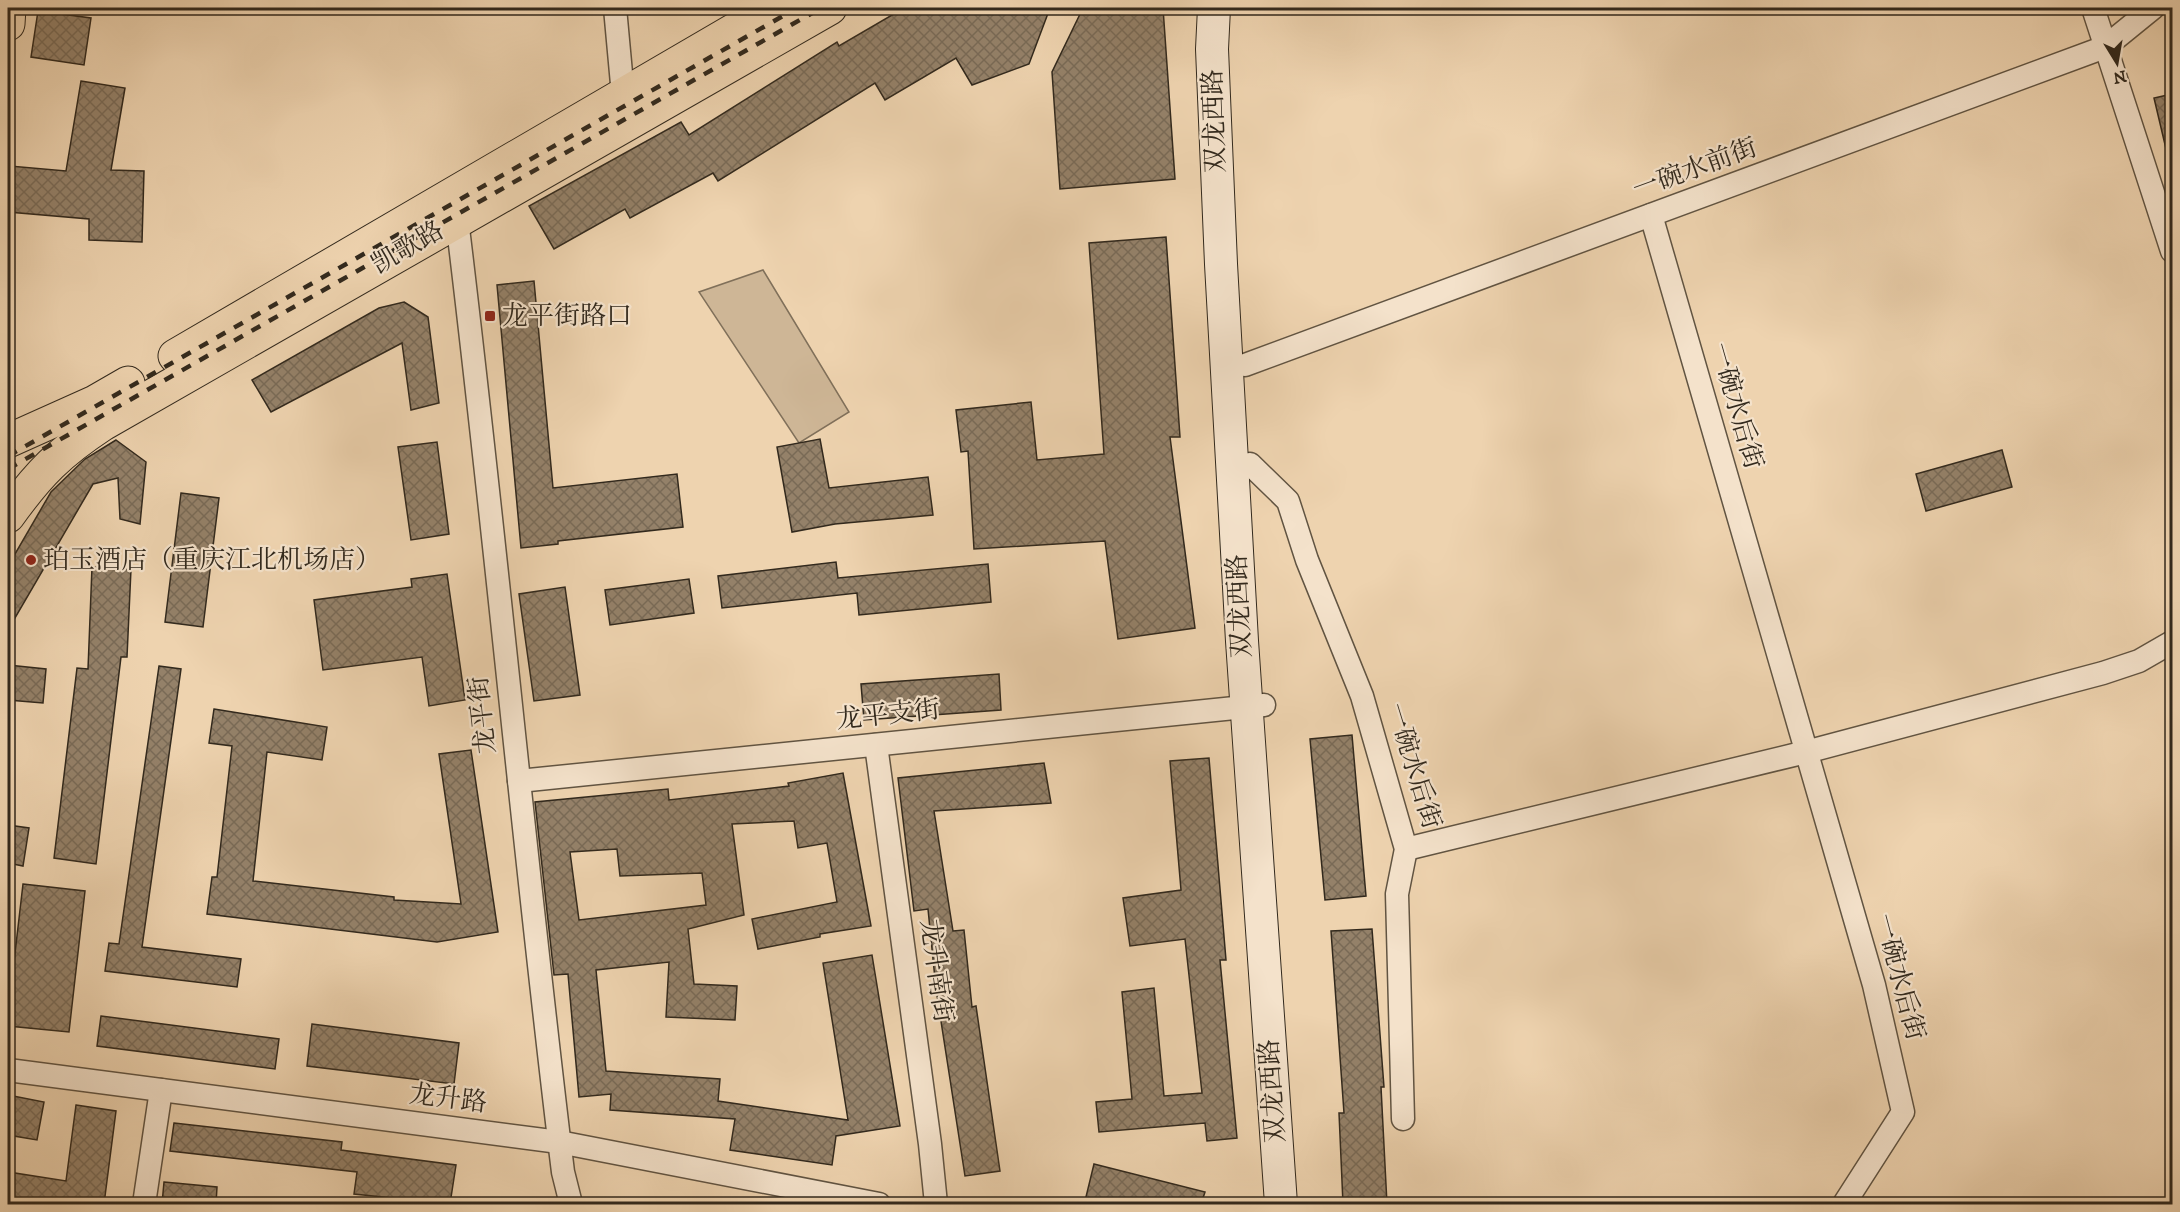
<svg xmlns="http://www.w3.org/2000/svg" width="2180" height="1212" viewBox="0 0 2180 1212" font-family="'IM FELL DW Pica','Noto Serif SC',serif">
  <defs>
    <pattern id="building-cross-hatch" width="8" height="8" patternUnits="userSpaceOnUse" patternTransform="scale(1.5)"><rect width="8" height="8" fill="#948169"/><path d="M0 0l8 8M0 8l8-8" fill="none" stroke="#796a56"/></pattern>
  </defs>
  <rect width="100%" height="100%" fill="#eed3af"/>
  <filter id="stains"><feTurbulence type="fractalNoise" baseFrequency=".00333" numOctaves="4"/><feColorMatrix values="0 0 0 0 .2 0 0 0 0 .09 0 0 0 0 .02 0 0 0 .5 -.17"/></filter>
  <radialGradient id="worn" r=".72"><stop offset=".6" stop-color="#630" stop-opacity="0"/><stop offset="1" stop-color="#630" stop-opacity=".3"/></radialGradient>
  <!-- green -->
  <polygon fill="#ceb696" stroke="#80705a" stroke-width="1.5" points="763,270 849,412 799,443 699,292"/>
  <!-- building -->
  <g fill="url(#building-cross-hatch)" stroke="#32291d" stroke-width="1.5" fill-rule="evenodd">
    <polygon points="904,8 1050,8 1029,64 972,85 956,58 885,100 875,83 718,181 713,173 630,218 625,209 554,249 529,206 681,122 689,135 837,42 839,46"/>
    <polygon points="1083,8 1163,8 1175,179 1060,189 1052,72"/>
    <polygon points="38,11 91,18 84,65 31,57"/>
    <polygon points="81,81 125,88 111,170 144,171 142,242 89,240 89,219 8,212 10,166 66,171"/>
    <polygon points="2172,94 2172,152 2167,153 2154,98"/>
    <polygon points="1166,237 1180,437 1170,437 1195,628 1118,639 1105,541 974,549 968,451 961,452 956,410 1031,402 1037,460 1104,454 1089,243"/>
    <polygon points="534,281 553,488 677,474 683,527 558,541 558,544 521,548 497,285"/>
    <polygon points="404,302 428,317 439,403 411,410 402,343 271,412 252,380 379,308"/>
    <polygon points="820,439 829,488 928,477 933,515 835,524 792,532 777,447"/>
    <polygon points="116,440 146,462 140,524 120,519 118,478 93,484 8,630 8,566 51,492 85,459"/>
    <polygon points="437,442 449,534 411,540 398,447"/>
    <polygon points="2002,450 2012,487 1926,511 1916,474"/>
    <polygon points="181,493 219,498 203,627 165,622"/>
    <polygon points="836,562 838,578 988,564 991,602 859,615 857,593 722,608 718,576"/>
    <polygon points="92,567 131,569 127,657 121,657 96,864 54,858 77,668 88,669"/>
    <polygon points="447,574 465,700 429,706 422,657 323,670 314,600 412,587 411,579"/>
    <polygon points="689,579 694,613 610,625 605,590"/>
    <polygon points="565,587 580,695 534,701 519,594"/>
    <polygon points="8,665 46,669 43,703 8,700"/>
    <polygon points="159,666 181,669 142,947 241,959 237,987 105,971 109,943 119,944"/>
    <polygon points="999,674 1001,710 864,720 861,684"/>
    <polygon points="214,709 327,727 322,760 267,752 253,881 394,897 394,900 461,904 439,754 471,750 498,932 437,942 207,914 212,877 217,877 232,746 209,743"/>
    <polygon points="1352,735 1366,896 1325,900 1310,739"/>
    <polygon points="1209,758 1226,960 1220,960 1237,1138 1207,1141 1205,1123 1099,1132 1096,1102 1132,1099 1122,992 1154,988 1164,1096 1202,1093 1185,939 1130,946 1123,898 1181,890 1170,761"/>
    <polygon points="1044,763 1051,803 934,811 953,931 964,930 972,1007 976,1006 1000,1171 965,1176 936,989 928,909 914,911 898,778"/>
    <path d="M843,773L871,926L820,934V937L758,949L752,919L837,902L827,843L798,848L794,821L732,824L744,915L688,929L694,984L737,986L735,1020L666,1017L669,962L596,970L606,1071L720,1079L718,1101L848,1120L823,963L872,955L900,1126L836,1136L832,1165L730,1150L735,1119L610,1110L611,1094L579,1097L568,974L554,975L535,802L668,789L669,800L789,786L788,783ZM617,849L620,876L702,873L706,905L579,920L570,852Z"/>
    <polygon points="8,825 29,828 23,866 8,863"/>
    <polygon points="23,884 85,891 69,1032 8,1026 8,979 12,979"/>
    <polygon points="1372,929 1384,1087 1381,1087 1387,1204 1343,1204 1339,1113 1344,1113 1331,931"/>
    <polygon points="101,1016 279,1039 275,1069 97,1046"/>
    <polygon points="312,1024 459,1043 454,1084 307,1066"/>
    <polygon points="8,1095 44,1102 37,1140 8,1135"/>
    <polygon points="76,1105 116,1111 104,1204 8,1204 8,1172 66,1181"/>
    <polygon points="174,1123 342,1142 341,1150 456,1165 450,1204 354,1194 357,1172 170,1151"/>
    <polygon points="1094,1164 1205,1192 1201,1204 1097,1204 1085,1201"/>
    <polygon points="164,1182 217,1187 216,1204 162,1204"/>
  </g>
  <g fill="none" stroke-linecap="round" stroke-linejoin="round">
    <defs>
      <g id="street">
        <polyline points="615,8 623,95"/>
        <polyline points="2093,8 2172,251"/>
        <polyline points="1651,215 1874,985 1903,1112 1844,1204"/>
        <path d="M457,220C496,537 524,855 563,1172L571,1204"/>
        <polyline points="1245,365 2105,47 2153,8"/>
        <polyline points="1250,464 1288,501 1307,560 1362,696 1406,849 1397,894 1403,1119"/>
        <polyline points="876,745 930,1144 936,1204"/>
        <polyline points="519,781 1264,705"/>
        <polyline points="1406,849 1806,752 2103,673 2139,661 2172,642"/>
        <polyline points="8,1070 559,1142 879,1204"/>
        <polyline points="144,1204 161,1090"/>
      </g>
      <polyline id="secondary" points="1214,8 1212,49 1221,264 1242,641 1281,1204"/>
      <g id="primary">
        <polyline points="175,356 772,8"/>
        <polyline points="8,441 95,402 128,383"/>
        <path d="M8,516C39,473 59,453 103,424L830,8"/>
      </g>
      <polyline id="highway" points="8,24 9,8"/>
    </defs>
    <!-- street casing -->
    <use href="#street" stroke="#615442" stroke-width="25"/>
    <!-- secondary casing -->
    <use href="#secondary" stroke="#32291d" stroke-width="34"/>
    <!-- primary casing -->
    <use href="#primary" stroke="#32291d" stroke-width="35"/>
    <!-- highway casing -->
    <use href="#highway" stroke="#32291d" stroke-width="35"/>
    <!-- street -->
    <use href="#street" stroke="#f4e2cb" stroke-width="22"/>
    <!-- secondary -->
    <use href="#secondary" stroke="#f4e2cb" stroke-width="32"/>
    <!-- primary -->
    <use href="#primary" stroke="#eed3af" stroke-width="33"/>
    <!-- highway -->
    <use href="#highway" stroke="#eed3af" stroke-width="33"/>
    <!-- rail -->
    <g stroke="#32291d" stroke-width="4.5" stroke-dasharray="10 10" stroke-linecap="butt">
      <polyline points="8,456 797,8"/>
      <polyline points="8,469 821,8"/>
    </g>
  </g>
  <!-- markers -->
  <g fill="#8f2418" stroke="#f4e2cb" stroke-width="2">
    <rect x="484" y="310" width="12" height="12" rx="3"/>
    <circle cx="31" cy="560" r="6"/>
  </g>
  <g text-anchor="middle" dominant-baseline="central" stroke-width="4.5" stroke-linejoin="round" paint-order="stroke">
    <!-- street labels -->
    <g font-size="26" fill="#32291d" stroke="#f4e2cb">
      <text transform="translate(1215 121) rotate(-92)">双龙西路</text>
      <text transform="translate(1695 169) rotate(-20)">一碗水前街</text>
      <text transform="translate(408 248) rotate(-30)">凯歌路</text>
      <text transform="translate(1736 406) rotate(74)">一碗水后街</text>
      <text transform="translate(1240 606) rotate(-93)">双龙西路</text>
      <text transform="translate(483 715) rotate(-96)">龙平街</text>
      <text transform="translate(888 715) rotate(-6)">龙平支街</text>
      <text transform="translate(1413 766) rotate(73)">一碗水后街</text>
      <text transform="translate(936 971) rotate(82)">龙升南街</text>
      <text transform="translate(1899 977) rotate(75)">一碗水后街</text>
      <text transform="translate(1273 1091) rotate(-94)">双龙西路</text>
      <text transform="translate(448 1099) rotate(7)">龙升路</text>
    </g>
    <!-- poi labels -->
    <g font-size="26" fill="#32291d" stroke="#f4e2cb" text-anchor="start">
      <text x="502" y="316">龙平街路口</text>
      <text x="43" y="560">珀玉酒店（重庆江北机场店）</text>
    </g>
  </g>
  <!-- margin -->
  <rect width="2180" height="1212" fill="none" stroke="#eed3af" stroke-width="30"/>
  <rect x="9" y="9" width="2162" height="1194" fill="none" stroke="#32291d" stroke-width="3"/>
  <rect x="15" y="15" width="2150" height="1182" fill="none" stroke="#32291d" stroke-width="1.5"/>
  <!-- north arrow -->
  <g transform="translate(2117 63) rotate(169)" stroke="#f4e2cb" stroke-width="4.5" paint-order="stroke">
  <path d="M0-4.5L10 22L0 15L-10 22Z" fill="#32291d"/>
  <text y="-9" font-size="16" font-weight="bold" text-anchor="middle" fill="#32291d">N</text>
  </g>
  <rect width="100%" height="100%" filter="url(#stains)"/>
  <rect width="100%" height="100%" fill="url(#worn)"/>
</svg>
